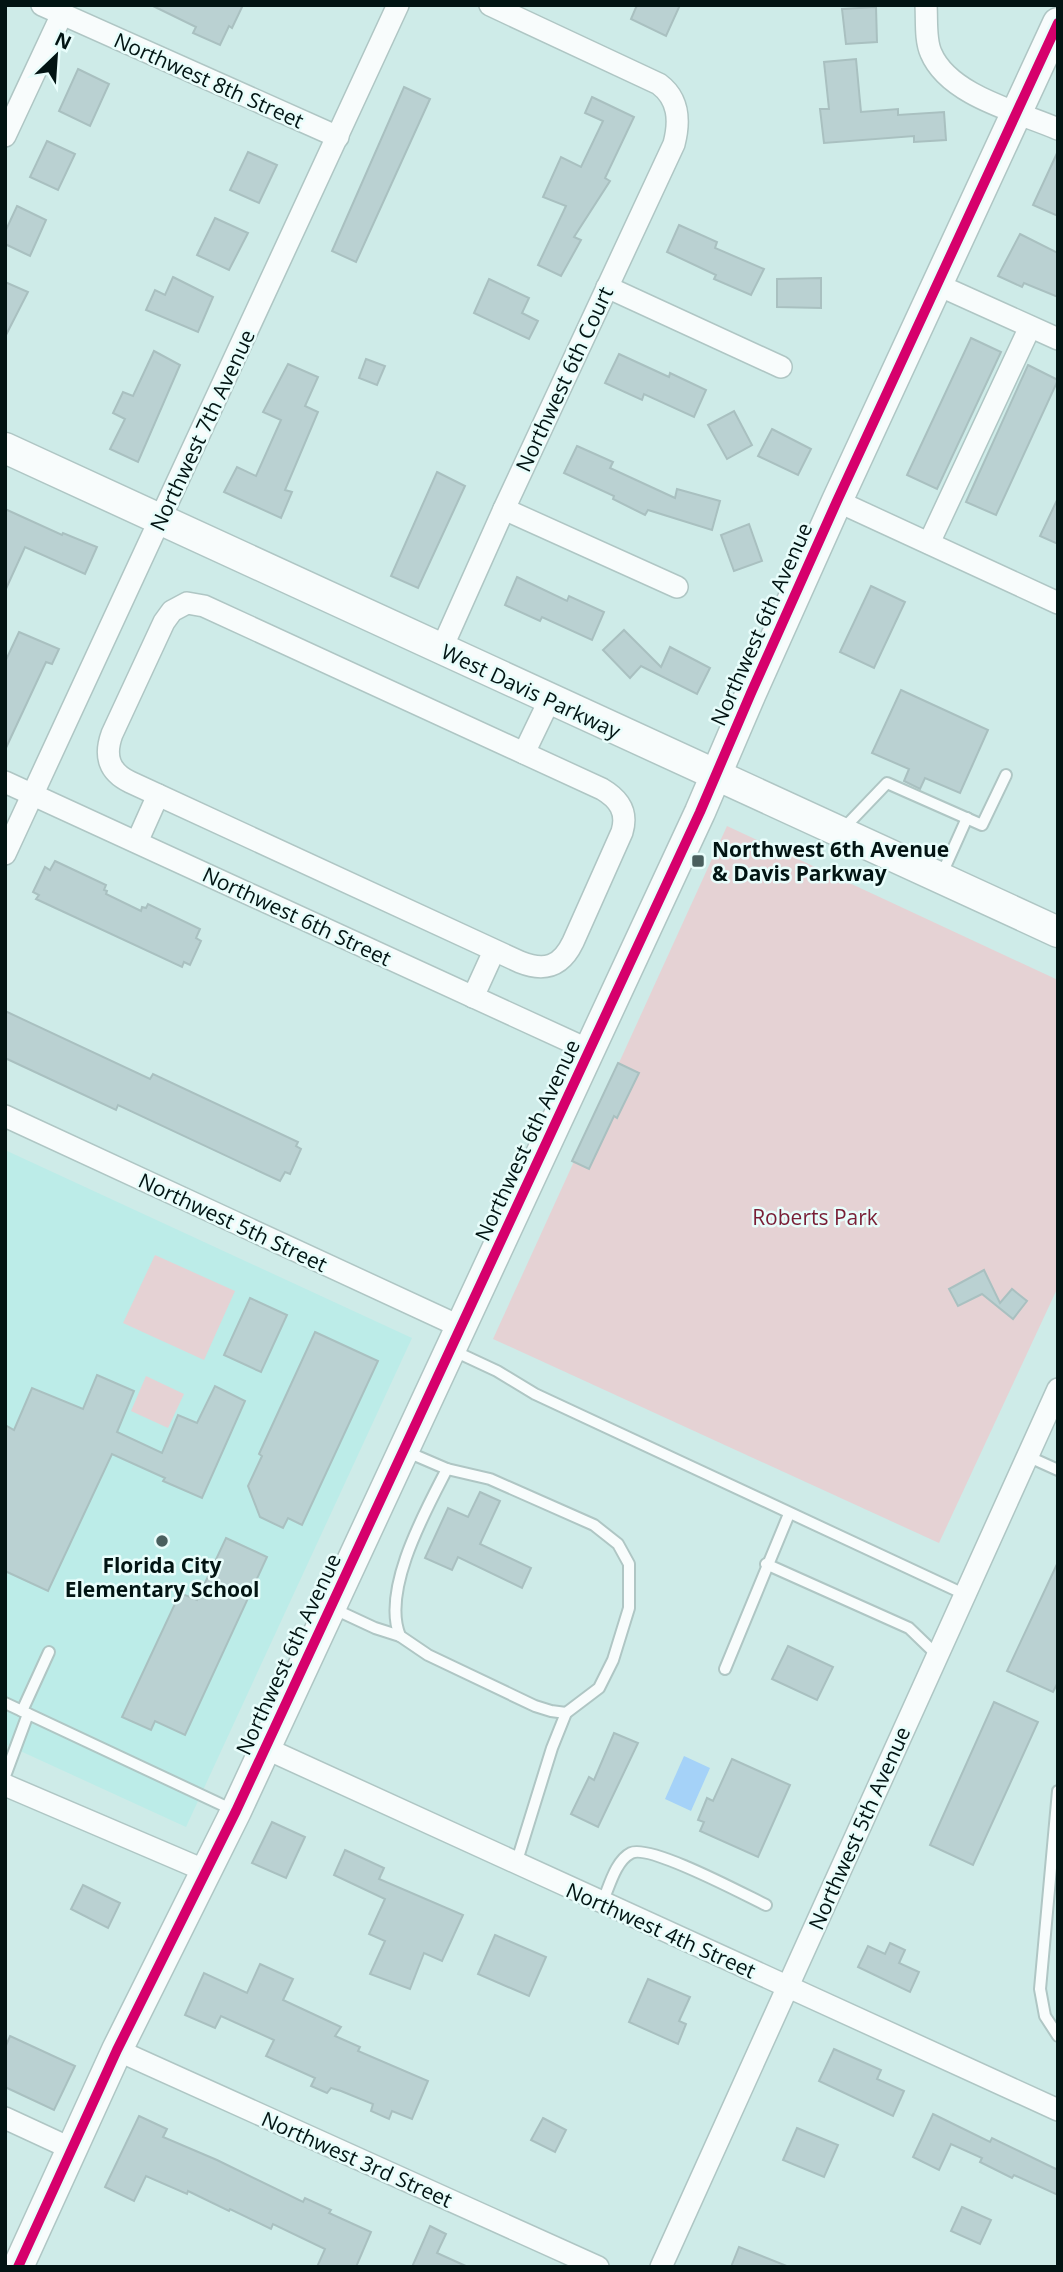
<svg xmlns="http://www.w3.org/2000/svg" width="1063" height="2272" viewBox="0 0 1063 2272" font-family="'Open Sans',sans-serif">
  <rect width="100%" height="100%" fill="#ceebe8"/>
  <!-- built -->
  <polygon fill="#bcece8" points="5,1150 412,1338 186,1827 5,1744"/>
  <!-- green -->
  <g fill="#e5d2d4">
    <polygon points="727,826 1058,980 1058,1287 939,1543 493,1339"/>
    <polygon points="155,1255 235,1291 204,1360 123,1323"/>
    <polygon points="146,1376 184,1394 168,1428 131,1411"/>
  </g>
  <!-- water -->
  <polygon fill="#a5d2f8" points="684,1756 710,1768 691,1811 665,1799"/>
  <!-- building -->
  <g fill="#bad1d2" stroke="#a9c0c0" stroke-width="2">
    <polygon points="151,5 243,5 232,28 229,26 220,45 193,33 196,27"/>
    <polygon points="637,5 680,5 666,36 631,19"/>
    <polygon points="876,7 877,42 846,44 842,9"/>
    <polygon points="856,59 861,112 898,109 898,115 944,112 946,140 914,142 914,136 824,143 820,109 829,109 824,62"/>
    <polygon points="78,69 109,84 90,126 59,111"/>
    <polygon points="404,87 430,99 356,262 332,251"/>
    <polygon points="592,97 634,117 605,178 610,181 574,237 581,240 561,276 538,265 566,206 543,197 561,157 581,167 603,121 585,113"/>
    <polygon points="47,141 75,154 58,190 30,177"/>
    <polygon points="1058,151 1058,216 1033,205"/>
    <polygon points="248,152 277,165 259,203 230,190"/>
    <polygon points="17,206 46,220 30,256 5,244 5,232"/>
    <polygon points="215,218 248,233 229,270 197,255"/>
    <polygon points="679,225 717,242 715,248 764,269 751,295 714,279 716,275 667,252"/>
    <polygon points="1020,234 1058,253 1058,297 1024,283 1022,287 998,276"/>
    <polygon points="173,277 213,297 198,332 146,310 155,290 165,295"/>
    <polygon points="821,278 821,308 777,307 777,279"/>
    <polygon points="489,279 529,298 522,313 538,321 529,339 474,313"/>
    <polygon points="5,282 28,292 5,337"/>
    <polygon points="971,338 1001,352 937,489 907,475"/>
    <polygon points="154,351 180,365 138,462 110,449 125,419 113,413 123,392 133,396"/>
    <polygon points="619,354 669,377 670,373 706,390 694,417 644,394 642,400 605,383"/>
    <polygon points="366,359 385,366 377,385 359,378"/>
    <polygon points="288,364 318,377 305,406 318,412 285,490 292,492 281,518 224,492 237,467 256,476 281,420 263,412"/>
    <polygon points="1028,365 1058,380 996,515 966,502"/>
    <polygon points="734,411 752,445 727,459 708,425"/>
    <polygon points="772,429 811,449 798,475 758,456"/>
    <polygon points="577,446 613,462 610,468 675,498 677,489 720,501 712,530 648,510 645,515 613,499 614,496 564,473"/>
    <polygon points="437,472 465,486 418,588 391,576"/>
    <polygon points="1058,498 1058,544 1040,536"/>
    <polygon points="5,509 62,535 63,533 97,547 85,574 25,547 5,591"/>
    <polygon points="749,524 762,561 734,571 721,535"/>
    <polygon points="517,577 567,601 569,596 604,612 592,640 542,617 540,621 505,605"/>
    <polygon points="871,586 905,602 874,668 840,652"/>
    <polygon points="624,630 661,667 670,647 710,668 697,694 641,666 630,678 603,650"/>
    <polygon points="19,632 59,649 52,664 46,662 5,750 5,662"/>
    <polygon points="901,690 988,730 960,793 925,778 920,789 904,781 909,769 872,753"/>
    <polygon points="55,861 106,885 104,890 107,891 106,894 141,911 142,907 146,908 148,904 200,929 196,938 201,941 190,965 184,962 182,967 36,899 39,895 33,892 45,867 50,870"/>
    <polygon points="5,1011 150,1079 153,1074 298,1142 296,1146 301,1149 290,1174 285,1172 280,1181 118,1105 116,1110 5,1058"/>
    <polygon points="618,1063 639,1073 617,1118 614,1116 589,1169 572,1161"/>
    <polygon points="984,1270 1000,1303 1012,1289 1027,1301 1013,1319 982,1294 958,1306 949,1289"/>
    <polygon points="250,1298 287,1315 261,1372 224,1355"/>
    <polygon points="315,1332 378,1361 302,1525 288,1518 283,1528 260,1517 248,1486 262,1456 259,1454"/>
    <polygon points="97,1375 134,1391 117,1432 162,1453 178,1415 197,1423 215,1386 245,1401 202,1498 163,1481 165,1478 112,1454 48,1591 5,1571 5,1425 14,1430 32,1388 83,1409"/>
    <polygon points="480,1492 500,1501 480,1544 531,1568 522,1588 458,1557 452,1570 425,1558 448,1508 468,1517"/>
    <polygon points="226,1538 267,1557 185,1735 155,1721 151,1730 122,1717 180,1593 197,1600"/>
    <polygon points="1058,1562 1058,1682 1053,1692 1007,1671"/>
    <polygon points="788,1646 833,1667 817,1700 772,1679"/>
    <polygon points="994,1702 1038,1722 973,1865 930,1845"/>
    <polygon points="614,1733 638,1743 598,1827 571,1814 589,1777 594,1780"/>
    <polygon points="732,1759 790,1785 758,1857 700,1831 704,1822 698,1820 707,1798 713,1801"/>
    <polygon points="272,1822 305,1837 286,1878 252,1863"/>
    <polygon points="345,1850 384,1868 379,1879 463,1915 442,1961 424,1953 410,1989 370,1974 385,1941 369,1934 385,1899 334,1875"/>
    <polygon points="83,1885 120,1903 108,1928 71,1909"/>
    <polygon points="495,1935 546,1957 529,1996 478,1974"/>
    <polygon points="890,1943 905,1950 899,1963 919,1972 910,1992 858,1967 868,1946 885,1954"/>
    <polygon points="260,1964 293,1979 283,2000 341,2027 335,2036 360,2047 358,2051 428,2081 412,2119 392,2111 389,2119 371,2111 373,2104 341,2091 331,2088 327,2093 311,2086 315,2078 266,2056 274,2040 221,2016 215,2028 185,2015 204,1973 247,1993"/>
    <polygon points="648,1979 690,1997 679,2021 686,2024 678,2044 629,2022"/>
    <polygon points="10,2036 75,2066 54,2110 5,2087 5,2048"/>
    <polygon points="834,2049 881,2070 877,2079 904,2091 893,2116 819,2081"/>
    <polygon points="933,2114 990,2142 992,2138 1058,2170 1058,2195 1014,2175 1012,2178 980,2162 982,2158 951,2144 939,2170 913,2157"/>
    <polygon points="139,2116 167,2129 163,2137 217,2160 303,2202 305,2198 331,2210 329,2213 371,2232 356,2267 317,2267 325,2249 273,2224 271,2229 230,2209 229,2211 188,2191 187,2194 146,2176 134,2201 105,2187"/>
    <polygon points="543,2118 566,2130 555,2152 531,2140"/>
    <polygon points="797,2128 838,2145 824,2177 783,2160"/>
    <polygon points="962,2207 991,2220 980,2244 951,2231"/>
    <polygon points="430,2226 446,2234 437,2253 468,2267 412,2267"/>
    <polygon points="739,2247 787,2266 786,2267 731,2267"/>
  </g>
  <g fill="none" stroke-linecap="round" stroke-linejoin="round">
    <defs>
      <g id="lane">
        <polyline points="842,830 887,783 982,825 1006,775"/>
        <polyline points="941,876 967,818"/>
        <polyline points="452,1350 497,1371 535,1394 964,1594"/>
        <polyline points="405,1451 447,1469 490,1479 594,1525 618,1544 629,1564 629,1608 613,1660 599,1688 566,1713 552,1748 516,1864"/>
        <polyline points="1027,1456 1058,1470"/>
        <path d="M447,1469C426,1510 381,1590 400,1636L428,1655L535,1706L551,1711L566,1713"/>
        <polyline points="766,1564 909,1628 937,1655"/>
        <polyline points="332,1608 375,1628 400,1636"/>
        <polyline points="725,1669 789,1514"/>
        <polyline points="5,1703 233,1810"/>
        <polyline points="22,1711 49,1652"/>
        <polyline points="5,1776 28,1714"/>
        <polyline points="1058,1791 1040,1989 1045,2016 1058,2036"/>
        <path d="M602,1903C609,1888 615,1861 631,1853C650,1844 743,1894 766,1905"/>
      </g>
      <g id="street">
        <polyline points="42,5 338,137"/>
        <path d="M926,5C927,20 925,40 931,53C949,96 1019,112 1058,129"/>
        <polyline points="5,136 62,14"/>
        <polyline points="936,284 1058,339"/>
        <polyline points="607,287 781,367"/>
        <polyline points="837,501 1058,603"/>
        <polyline points="504,509 677,587"/>
        <polyline points="929,543 1030,327"/>
        <path d="M187,603L204,606L602,789C619,799 628,812 622,832L573,942C561,967 545,972 520,962L130,782C109,772 104,756 112,734L164,622L172,611Z"/>
        <path d="M441,650L504,509L674,144C680,121 679,99 659,84L490,5"/>
        <polyline points="524,753 550,699"/>
        <polyline points="5,782 589,1050"/>
        <polyline points="137,842 158,795"/>
        <polyline points="5,854 398,5"/>
        <polyline points="473,997 494,951"/>
        <polyline points="5,1116 461,1327"/>
        <polyline points="265,1748 1058,2110"/>
        <polyline points="5,1785 206,1871"/>
        <polyline points="117,2050 598,2267"/>
        <polyline points="5,2118 72,2149"/>
        <polyline points="661,2267 1058,1389"/>
      </g>
      <g id="secondary">
        <polyline points="5,448 1058,932"/>
        <polyline points="18,2267 117,2050 236,1811 700,812 751,693 837,501 1058,23"/>
      </g>
    </defs>
    <!-- lane casing -->
    <use href="#lane" stroke="#afc6c4" stroke-width="14"/>
    <!-- street casing -->
    <use href="#street" stroke="#afc6c4" stroke-width="24"/>
    <!-- secondary casing -->
    <use href="#secondary" stroke="#afc6c4" stroke-width="33"/>
    <!-- lane -->
    <use href="#lane" stroke="#f8fcfc" stroke-width="10"/>
    <!-- street -->
    <use href="#street" stroke="#f8fcfc" stroke-width="21"/>
    <!-- secondary -->
    <use href="#secondary" stroke="#f8fcfc" stroke-width="30"/>
    <defs>
      <polyline id="cycleway" points="18,2267 117,2050 236,1811 700,812 751,693 837,501 1058,23"/>
    </defs>
    <!-- cycleway casing -->
    <use href="#cycleway" stroke="#e8fdfb" stroke-width="15"/>
    <!-- cycleway -->
    <use href="#cycleway" stroke="#d6006c" stroke-width="10"/>
  </g>
  <!-- markers -->
  <g fill="#495f5e" stroke="#e8fdfb" stroke-width="2.5">
    <rect x="691" y="854" width="14" height="14" rx="3.5"/>
    <circle cx="162" cy="1541" r="7"/>
  </g>
  <g text-anchor="middle" dominant-baseline="central" stroke-width="5" stroke-linejoin="round" paint-order="stroke">
    <!-- street labels -->
    <g font-size="21" fill="#021413" stroke="#e8fdfb">
      <text transform="translate(209 80) rotate(24)">Northwest 8th Street</text>
      <text transform="translate(564 379) rotate(-65)">Northwest 6th Court</text>
      <text transform="translate(202 430) rotate(-65)">Northwest 7th Avenue</text>
      <text transform="translate(761 624) rotate(-66)">Northwest 6th Avenue</text>
      <text transform="translate(531 691) rotate(25)">West Davis Parkway</text>
      <text transform="translate(297 916) rotate(25)">Northwest 6th Street</text>
      <text transform="translate(527 1140) rotate(-65)">Northwest 6th Avenue</text>
      <text transform="translate(233 1222) rotate(25)">Northwest 5th Street</text>
      <text transform="translate(288 1654) rotate(-65)">Northwest 6th Avenue</text>
      <text transform="translate(859 1828) rotate(-66)">Northwest 5th Avenue</text>
      <text transform="translate(661 1930) rotate(24)">Northwest 4th Street</text>
      <text transform="translate(357 2159) rotate(24)">Northwest 3rd Street</text>
    </g>
    <!-- poi labels -->
    <g font-size="21" font-weight="bold" fill="#021413" stroke="#e8fdfb" text-anchor="start">
      <text x="712" y="849">Northwest 6th Avenue<tspan x="712" dy="24">&amp; Davis Parkway</tspan></text>
      <text x="162" y="1565" text-anchor="middle">Florida City<tspan x="162" dy="24">Elementary School</tspan></text>
    </g>
    <!-- park labels -->
    <g font-size="21" fill="#791e35" stroke="#e8fdfb">
      <text x="815" y="1217">Roberts Park</text>
    </g>
  </g>
  <!-- border -->
  <rect width="1063" height="2272" fill="none" stroke="#021413" stroke-width="14"/>
  <!-- north arrow -->
  <g transform="translate(56 56) rotate(25)" stroke="#e8fdfb" stroke-width="5" paint-order="stroke">
  <path d="M0-5L12 26L0 18L-12 26Z" fill="#021413"/>
  <text y="-10" font-size="19" font-weight="bold" text-anchor="middle" fill="#021413">N</text>
  </g>
</svg>
